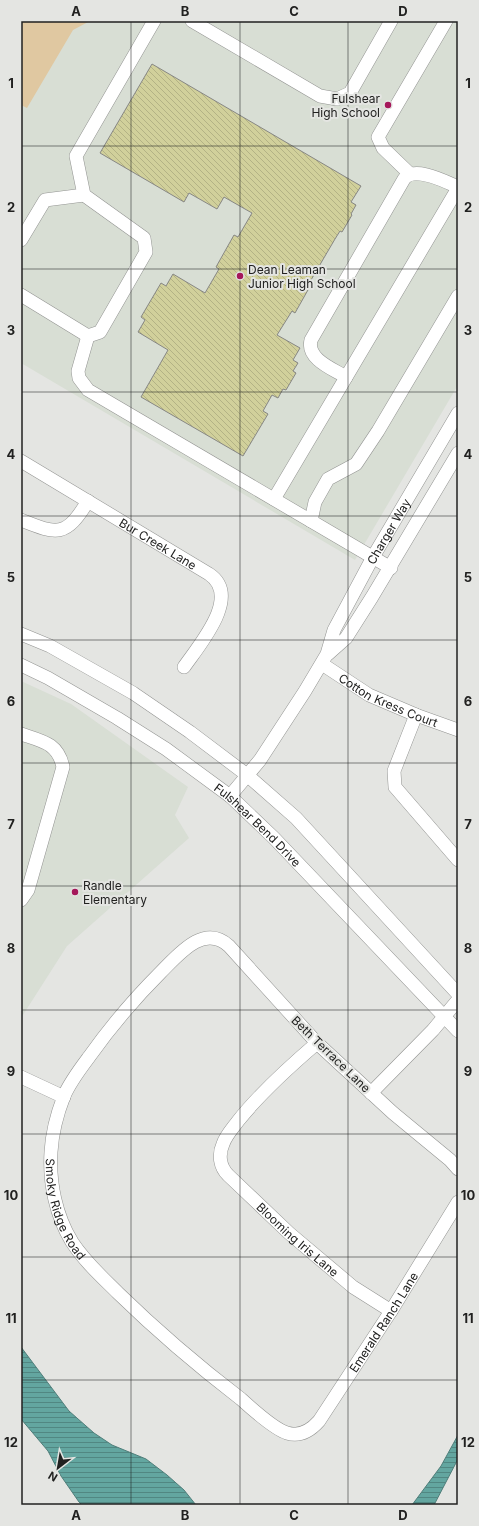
<svg xmlns="http://www.w3.org/2000/svg" width="479" height="1526" viewBox="0 0 479 1526" font-family="Inter,sans-serif">
  <defs>
    <pattern id="water-rules" width="6" height="5" patternUnits="userSpaceOnUse"><rect width="6" height="5" fill="#63a6a0"/><path d="M0 2.5h6" fill="none" stroke="#518782"/></pattern>
    <pattern id="building-back-hatch" width="6" height="6" patternUnits="userSpaceOnUse"><rect width="6" height="6" fill="#d1d09b"/><path d="M-1 5l2 2M0 0l6 6M5-1l2 2" fill="none" stroke="#b3b285"/></pattern>
  </defs>
  <rect width="100%" height="100%" fill="#e4e5e2"/>
  <!-- built -->
  <g fill="#d8ded4">
    <polygon points="21,21 458,21 458,385 355,560 21,363"/>
    <polygon points="21,681 71,704 188,787 175,815 189,838 67,946 21,1018"/>
  </g>
  <!-- garden -->
  <polygon fill="#e0c8a1" points="21,21 90,21 73,30 27,108 21,105"/>
  <!-- water -->
  <g fill="url(#water-rules)" stroke="#4f7e7a">
    <polygon points="21,1347 69,1411 94,1433 112,1445 146,1459 167,1475 184,1490 196,1505 82,1505 79,1502 61,1476 48,1451 21,1419"/>
    <polygon points="458,1435 458,1459 434,1505 412,1505 441,1466"/>
  </g>
  <!-- building -->
  <polygon fill="url(#building-back-hatch)" stroke="#878784" points="152,64 361,186 351,202 356,205 351,214 352,215 342,232 340,231 335,239 311,280 313,281 295,313 292,311 277,335 300,348 293,360 298,363 293,371 296,373 286,390 283,389 278,398 272,395 263,411 268,414 243,456 141,397 168,350 138,332 145,320 141,317 161,283 166,286 173,274 205,293 219,269 216,267 234,235 238,237 252,213 224,197 217,209 189,193 184,202 100,153"/>
  <g fill="none" stroke-linecap="round" stroke-linejoin="round">
    <defs>
      <g id="minor">
        <polyline points="192,21 320,96 337,99 350,93 391,21"/>
        <polyline points="410,174 383,148 378,137 446,21"/>
        <polyline points="21,240 45,200 84,195"/>
        <polyline points="21,295 88,336 100,332 146,252 144,238 84,195 76,156 154,21"/>
        <polyline points="88,336 78,371 79,378 88,390 391,568"/>
        <path d="M346,377C333,369 306,359 311,340L404,179C414,165 446,182 458,187"/>
        <path id="s1" d="M21,461L209,574C242,596 200,644 184,667"/>
        <polyline points="274,499 458,188"/>
        <path d="M21,520C58,535 66,537 88,501"/>
        <polyline points="311,521 315,502 328,479 356,464 378,431 458,296"/>
        <polyline points="21,634 50,646 133,693 190,732 247,775 296,818 458,994"/>
        <polyline points="328,654 346,638 372,597 458,453"/>
        <path id="s2" d="M322,664L369,695L416,715L458,730"/>
        <path id="s3" d="M21,665L48,678L117,718L166,749L230,796L274,838L458,1031"/>
        <polyline points="416,715 394,771 395,787 458,860"/>
        <path d="M21,734C42,741 58,743 63,767L28,890L21,900"/>
        <path id="s4" d="M230,796L260,760L305,691L327,654L334,630L373,557L458,413"/>
        <path id="s5" d="M317,1043C289,1067 261,1092 238,1121C233,1128 226,1135 223,1144C218,1155 220,1167 228,1175L289,1233L353,1287L391,1311"/>
        <polyline points="21,1077 64,1097"/>
        <polyline points="371,1093 433,1030 458,1000"/>
        <path id="s6" d="M458,1169L450,1160L393,1113L317,1043L229,946C204,923 179,954 161,972C135,998 111,1026 89,1057C80,1069 70,1082 64,1096C57,1114 52,1134 51,1152C49,1183 56,1216 72,1242C85,1262 102,1277 118,1293C157,1331 198,1366 241,1399C252,1409 274,1429 287,1433C300,1437 311,1430 319,1421L391,1311L458,1202"/>
      </g>
    </defs>
    <!-- minor casing -->
    <use href="#minor" stroke="#939492" stroke-width="14"/>
    <!-- minor -->
    <use href="#minor" stroke="#fff" stroke-width="13"/>
  </g>
  <!-- grid -->
  <path fill="none" stroke="#212120" stroke-width="1" stroke-opacity="0.55" d="M131,21V1505M240,21V1505M348,21V1505M21,146H458M21,269H458M21,392H458M21,516H458M21,640H458M21,763H458M21,886H458M21,1010H458M21,1134H458M21,1257H458M21,1380H458"/>
  <!-- markers -->
  <g fill="#a5175a" stroke="#e4e5e2" stroke-width="1.5">
    <circle cx="388" cy="105" r="4"/>
    <circle cx="240" cy="276" r="4"/>
    <circle cx="75" cy="892" r="4"/>
  </g>
  <g text-anchor="middle" dominant-baseline="central" stroke-width="4" stroke-linejoin="round" paint-order="stroke">
    <!-- poi labels -->
    <g font-size="12" fill="#212120" stroke="#e4e5e2" text-anchor="start">
      <text x="380" y="98" text-anchor="end">Fulshear<tspan x="380" dy="14">High School</tspan></text>
      <text x="248" y="269">Dean Leaman<tspan x="248" dy="14">Junior High School</tspan></text>
      <text x="83" y="885">Randle<tspan x="83" dy="14">Elementary</tspan></text>
    </g>
    <!-- street labels -->
    <g font-size="12" fill="#212120" stroke="#e4e5e2">
      <text stroke="none"><textPath href="#s4" startOffset="310">Charger Way</textPath></text>
      <text stroke="none"><textPath href="#s1" startOffset="160">Bur Creek Lane</textPath></text>
      <text stroke="none"><textPath href="#s2" startOffset="76">Cotton Kress Court</textPath></text>
      <text stroke="none"><textPath href="#s3" startOffset="287">Fulshear Bend Drive</textPath></text>
      <text transform="translate(331 1054) rotate(44)">Beth Terrace Lane</text>
      <text stroke="none"><textPath href="#s6" startOffset="678">Smoky Ridge Road</textPath></text>
      <text stroke="none"><textPath href="#s5" startOffset="267">Blooming Iris Lane</textPath></text>
      <text stroke="none"><textPath href="#s6" startOffset="1155">Emerald Ranch Lane</textPath></text>
    </g>
  </g>
  <!-- border -->
  <rect width="479" height="1526" fill="none" stroke="#e4e5e2" stroke-width="44"/>
  <!-- north arrow -->
  <g transform="translate(58 1468) rotate(211)" stroke="#e4e5e2" stroke-width="3" paint-order="stroke">
  <path d="M0-3L7 15L0 10L-7 15Z" fill="#212120"/>
  <text y="-6" font-size="11" font-weight="bold" text-anchor="middle" fill="#212120">N</text>
  </g>
  <rect x="22" y="22" width="435" height="1482" fill="none" stroke="#212120" stroke-width="1.5"/>
  <g font-size="13" text-anchor="middle" font-weight="bold" fill="#212120">
    <text x="76" y="16">A</text>
    <text x="185" y="16">B</text>
    <text x="294" y="16">C</text>
    <text x="403" y="16">D</text>
    <text x="11" y="88">1</text>
    <text x="468" y="88">1</text>
    <text x="11" y="212">2</text>
    <text x="468" y="212">2</text>
    <text x="11" y="335">3</text>
    <text x="468" y="335">3</text>
    <text x="11" y="459">4</text>
    <text x="468" y="459">4</text>
    <text x="11" y="582">5</text>
    <text x="468" y="582">5</text>
    <text x="11" y="706">6</text>
    <text x="468" y="706">6</text>
    <text x="11" y="829">7</text>
    <text x="468" y="829">7</text>
    <text x="11" y="953">8</text>
    <text x="468" y="953">8</text>
    <text x="11" y="1076">9</text>
    <text x="468" y="1076">9</text>
    <text x="11" y="1200">10</text>
    <text x="468" y="1200">10</text>
    <text x="11" y="1323">11</text>
    <text x="468" y="1323">11</text>
    <text x="11" y="1447">12</text>
    <text x="468" y="1447">12</text>
    <text x="76" y="1520">A</text>
    <text x="185" y="1520">B</text>
    <text x="294" y="1520">C</text>
    <text x="403" y="1520">D</text>
  </g>
</svg>
